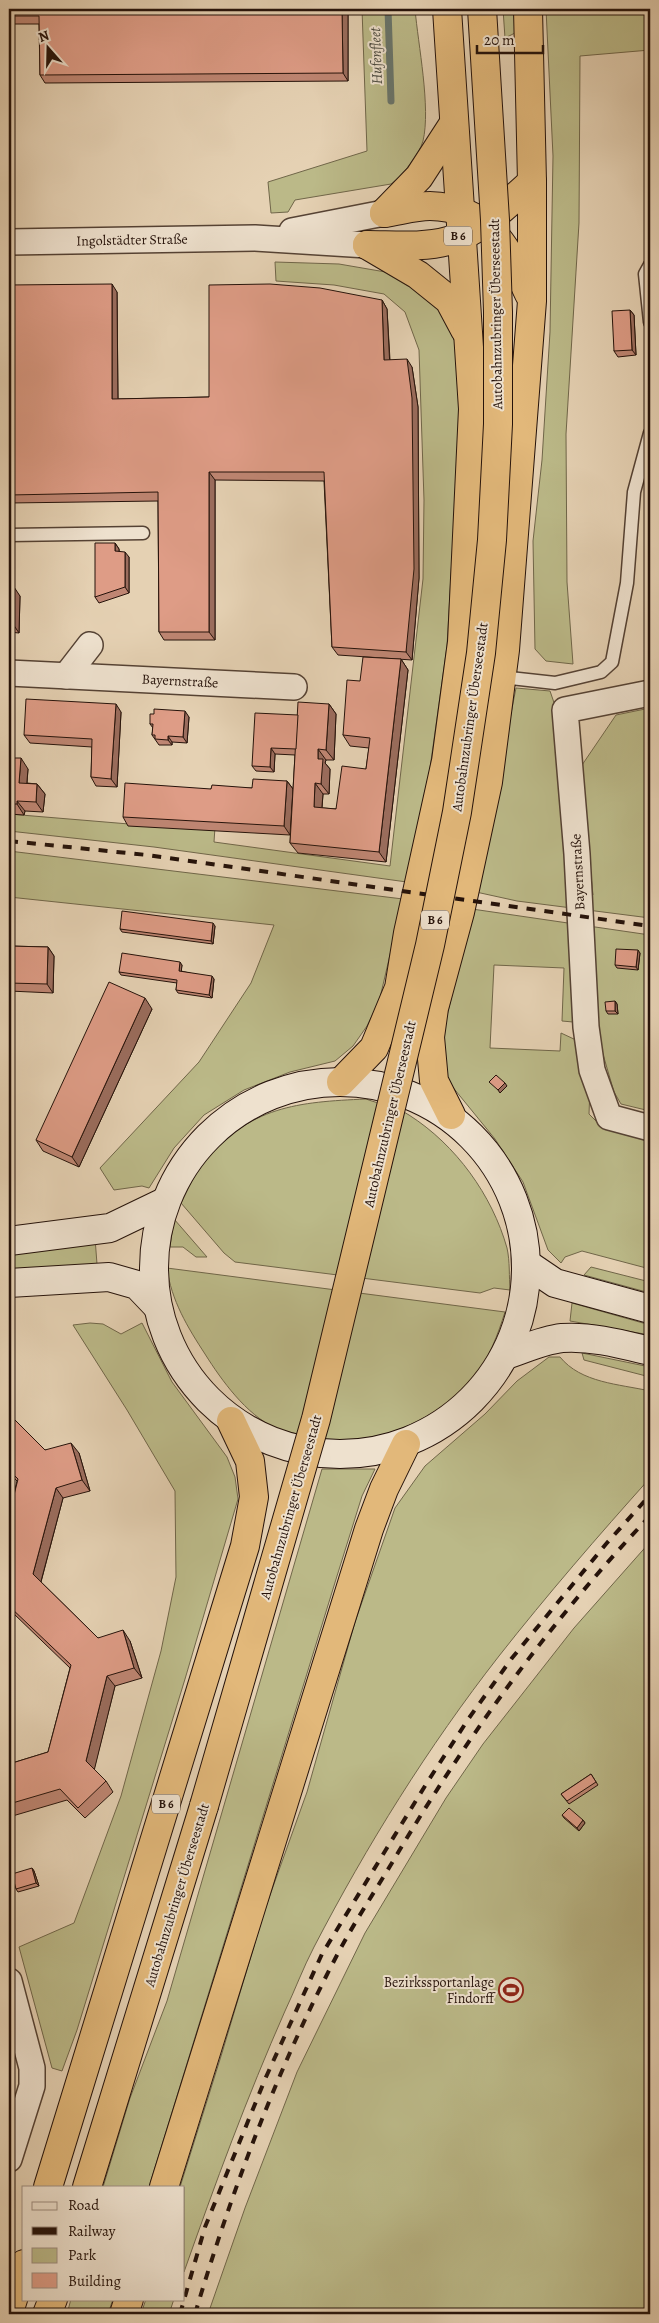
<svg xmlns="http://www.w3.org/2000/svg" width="659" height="2323" viewBox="0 0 659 2323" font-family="Alegreya,serif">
  <rect width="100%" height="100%" fill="#e5d1b3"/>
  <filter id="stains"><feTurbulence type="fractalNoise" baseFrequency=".004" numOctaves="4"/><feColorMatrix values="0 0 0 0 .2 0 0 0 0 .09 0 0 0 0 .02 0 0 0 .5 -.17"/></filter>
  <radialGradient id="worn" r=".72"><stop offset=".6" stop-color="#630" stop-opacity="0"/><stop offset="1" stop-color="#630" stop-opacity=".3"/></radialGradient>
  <!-- green -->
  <g fill="#bbb988" stroke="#706649">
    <path d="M362,9H415C418,44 431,108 423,141C419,155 402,176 391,184L295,200L288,212L271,213L268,182L367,151Z"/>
    <polygon points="503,9 516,9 517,32 505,38"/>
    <polygon points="546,9 650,9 650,50 580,56 579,223 566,434 567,582 573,664 546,661 535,649 533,541 542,460 550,332 553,156"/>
    <polygon points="275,262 339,264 403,275 438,303 456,344 460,416 447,646 414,883 154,847 9,831 9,814 129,824 215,827 214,842 390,866 423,579 424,500 419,350 405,312 384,294 334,285 276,281"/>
    <polygon points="516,688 550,691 560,720 571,893 593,895 580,768 616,715 650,708 650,918 517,901 476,892"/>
    <polygon points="9,851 403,899 379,1002 367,1026 353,1046 335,1061 290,1072 244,1090 204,1115 174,1148 149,1188 142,1186 114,1190 100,1168 199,1062 251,983 274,925 9,897"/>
    <polygon points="472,909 650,935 650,1111 621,1104 614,1092 600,1044 576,1019 573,1022 562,1021 564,968 494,965 490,1048 560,1051 561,1033 576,1040 590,1087 589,1114 596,1121 650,1133 650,1269 582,1251 565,1257 561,1263 548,1250 523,1182 495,1139 451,1085 443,1066 443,1033"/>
    <path d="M366,1099C379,1104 397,1107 409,1115C456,1145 492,1195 507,1248C510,1261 509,1277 510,1290L494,1288L480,1293L235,1262L224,1253L181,1203C188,1190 194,1174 203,1163C249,1106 298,1102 366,1099Z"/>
    <polygon points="174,1219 207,1257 196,1257 183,1247 170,1247"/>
    <polygon points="95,1238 97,1264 9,1274 9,1249"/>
    <polygon points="591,1267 650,1282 650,1293 584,1275"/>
    <path d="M167,1268L505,1312C498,1334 489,1359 474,1377C430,1428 362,1452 297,1434C290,1432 281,1431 275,1428C246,1414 222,1381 205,1354C188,1328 171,1300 167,1268Z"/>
    <polygon points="572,1303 650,1325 650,1335 570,1321"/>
    <polygon points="90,1323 103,1324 121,1334 142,1323 172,1382 227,1457 235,1477 238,1499 185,1679 77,2030 62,2071 52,2068 19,1947 74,1923 121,1796 161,1651 176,1577 175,1491 127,1410 73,1325"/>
    <polygon points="582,1353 650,1367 650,1377 584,1360"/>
    <path d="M549,1357H560C581,1383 619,1384 650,1391V1478C598,1536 547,1595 499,1656C428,1747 367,1845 314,1947C303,1968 295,1990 285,2011C247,2097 215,2184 184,2272V2187H180L222,2053L265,1909L307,1792L355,1622L395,1508L425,1466L485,1414L517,1381Z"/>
    <polygon points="322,1469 375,1469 362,1496 337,1576 149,2187 103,2187 130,2098 167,2001"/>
    <polygon points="650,1542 650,2314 208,2314 245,2208 297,2072 365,1933 446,1798 483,1744 574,1628"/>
    <polygon points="71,2299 113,2299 108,2314 67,2314"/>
    <polygon points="146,2299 174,2299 169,2314 141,2314"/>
  </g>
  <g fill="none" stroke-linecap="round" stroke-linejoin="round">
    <!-- stream -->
    <polyline stroke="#69756b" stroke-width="7" points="388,9 391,101"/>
    <defs>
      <g id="service">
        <polyline points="650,265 645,274 650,322"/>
        <polyline points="9,535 143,533"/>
        <polyline points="501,677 555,683 601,672 612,662 627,583 634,492 650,433"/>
      </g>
      <g id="minor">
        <polyline points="292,231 384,213"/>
        <polyline points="9,242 255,238 367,245"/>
        <polyline points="9,673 294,687"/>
        <polyline points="66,676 90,645"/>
        <polyline points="650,693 565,710 577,854 586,1027 592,1070 609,1117 650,1128"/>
        <polyline points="9,1981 32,2068 32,2086 9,2159"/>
      </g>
      <g id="secondary">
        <circle cx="340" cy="1268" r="186"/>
        <polyline points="9,1241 110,1228 162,1203"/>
        <polyline points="527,1264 555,1283 650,1309"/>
        <polyline points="9,1283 109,1277 137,1285 157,1306"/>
        <path d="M506,1355C524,1349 543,1340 562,1338C592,1336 621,1344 650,1351"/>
      </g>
      <g id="trunk">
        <path d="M384,213C399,211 415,206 430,206C487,207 507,247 529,294"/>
        <polyline points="384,213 419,177 454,123"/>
        <path d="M367,245C393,245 423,248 448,241C481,232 507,204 532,182"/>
        <polyline points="367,245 418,275 449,300 465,330"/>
        <polyline points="341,1082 374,1048 399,988 408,933 446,761 462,642 473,409 447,9"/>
        <polyline points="451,1115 434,1081 430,1037 434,1008 460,912 488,782 505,650 532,301 532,182 528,9"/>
        <polyline points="48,2187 245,1546 254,1497 250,1461 231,1421"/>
        <polyline points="87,2187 204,1806"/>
        <polyline points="164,2187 369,1529 384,1489 406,1444"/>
        <polyline points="9,2312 24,2264"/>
        <polyline points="47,2314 53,2299"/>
        <polyline points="124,2314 129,2299"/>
      </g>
    </defs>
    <!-- service casing -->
    <use href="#service" stroke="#554234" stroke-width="15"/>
    <!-- minor casing -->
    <use href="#minor" stroke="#554234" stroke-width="28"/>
    <!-- secondary casing -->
    <use href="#secondary" stroke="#25120a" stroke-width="30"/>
    <!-- trunk casing -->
    <use href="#trunk" stroke="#25120a" stroke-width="30"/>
    <!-- service -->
    <use href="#service" stroke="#eee1ce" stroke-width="12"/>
    <!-- minor -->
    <use href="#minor" stroke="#eee1ce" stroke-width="25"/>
    <!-- secondary -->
    <use href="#secondary" stroke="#eee1ce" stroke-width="28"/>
    <!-- trunk -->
    <use href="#trunk" stroke="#e2b87a" stroke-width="28"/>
    <!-- rail -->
    <g stroke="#25120a" stroke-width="4" stroke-dasharray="9 9" stroke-linecap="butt">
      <polyline points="9,841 147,855 650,926"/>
      <polyline points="180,2314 205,2227 266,2077 322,1954 428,1781 469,1718 512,1658 606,1544 650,1495"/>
      <path d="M195,2314C231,2193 276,2072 335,1959C354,1922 378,1887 399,1851C471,1731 553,1618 650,1516"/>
    </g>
    <defs>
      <polyline id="trunk-bridge" points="204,1806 316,1419 430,945 457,812 481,653 492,540 498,424 498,312 495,220 482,9"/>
    </defs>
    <!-- trunk-bridge casing -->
    <use href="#trunk-bridge" stroke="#25120a" stroke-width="30" stroke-linecap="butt"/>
    <!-- trunk-bridge -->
    <use href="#trunk-bridge" stroke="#e2b87a" stroke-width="28"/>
  </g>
  <!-- wall -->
  <g fill="#bf8673" stroke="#25120a">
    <polygon points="9,9 348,9 348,81 45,83 40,75 39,24 9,24"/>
    <polygon points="9,285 117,292 118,399 209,397 382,300 387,309 390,360 412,367 418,407 419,578 412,660 338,655 332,647 324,481 215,480 215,640 164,640 159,632 158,501 9,503"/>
    <polygon points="630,310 634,315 636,355 618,357 614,351"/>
    <polygon points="115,543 119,549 119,551 129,557 129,593 99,603 95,597"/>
    <polygon points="9,587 20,596 19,633 9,632"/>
    <polygon points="401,659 408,670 386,862 298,853 290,843 295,755 275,754 274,772 256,771 252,766 298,715 329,704 336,714 334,760 326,760 325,763 330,769 329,794 323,794 322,808 336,809 366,769 369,748 350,746 343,735 360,681"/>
    <polygon points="121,712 117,787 96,786 91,777 92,747 30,743 24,735"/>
    <polygon points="154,714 189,717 187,743 172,742 172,745 159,745 152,735 153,728 150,724"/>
    <polygon points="9,758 28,769 27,783 37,784 45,794 43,812 25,811 24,815 9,814"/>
    <polygon points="287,781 293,789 290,835 128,826 123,817 211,789 252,788"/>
    <polygon points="215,926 213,944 122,932 120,929"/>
    <polygon points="9,946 48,947 54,956 53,993 9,991"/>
    <polygon points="640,953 638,970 617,968 615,965"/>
    <polygon points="182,965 181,971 214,979 212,998 178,993 176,990 177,983 121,975 119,972"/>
    <polygon points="615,1001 617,1004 618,1014 608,1014 606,1011"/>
    <polygon points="152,1009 79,1167 43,1151 36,1140"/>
    <polygon points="9,1414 45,1450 79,1453 90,1491 63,1498 41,1582 98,1638 130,1641 142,1678 115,1686 94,1769 106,1781 113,1792 85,1818 67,1800 9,1817 9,1764 48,1752 70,1668 13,1613 9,1615 9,1515 17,1481 9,1473"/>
    <polygon points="591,1774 598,1785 569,1804 561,1794"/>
    <polygon points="562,1815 583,1820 585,1823 579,1831 564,1818"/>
    <polygon points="32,1868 34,1871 39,1886 18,1892 16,1889"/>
  </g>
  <!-- shaded-wall -->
  <g fill="#9b6d5e" stroke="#25120a">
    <polygon points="342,9 348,9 348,81 343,73"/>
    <polygon points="112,284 117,292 118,407 112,399"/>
    <polygon points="382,300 387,309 390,368 384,360"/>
    <polygon points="630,310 634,315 636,355 632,350"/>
    <polygon points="407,359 412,367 418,407 419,578 412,660 406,652"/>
    <polygon points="209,472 215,480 215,640 209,632"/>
    <polygon points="115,543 119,549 119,557 115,551"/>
    <polygon points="125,552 129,557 129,593 125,587"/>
    <polygon points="14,587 20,596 19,633 13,624"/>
    <polygon points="401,659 408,670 386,862 379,852"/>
    <polygon points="116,704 121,712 117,787 111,779"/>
    <polygon points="329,704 336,714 334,760 326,750"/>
    <polygon points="185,711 189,717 187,743 183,737"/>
    <polygon points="168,736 172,742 172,745 168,740"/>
    <polygon points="271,748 275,754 274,772 270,767"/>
    <polygon points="318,749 326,760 325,763 330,769 329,794 321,784 318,759"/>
    <polygon points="21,758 28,769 26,793 19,783"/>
    <polygon points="287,781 293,789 290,835 284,826"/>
    <polygon points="315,783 323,794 321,818 314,807"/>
    <polygon points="37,784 45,794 43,812 36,802"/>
    <polygon points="17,801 25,811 24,815 17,804"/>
    <polygon points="213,923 215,926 213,944 211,941"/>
    <polygon points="48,947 54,956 53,993 47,984"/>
    <polygon points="638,950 640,953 638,970 636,967"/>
    <polygon points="180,962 182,965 181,974 179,971"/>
    <polygon points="212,976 214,979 212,998 209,995"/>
    <polygon points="145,998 152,1009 79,1167 72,1157"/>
    <polygon points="615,1001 617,1004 618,1014 615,1011"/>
    <polygon points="505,1083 507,1086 500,1093 498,1090"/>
    <polygon points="9,1142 12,1147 12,1185 9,1181"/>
    <polygon points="71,1443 79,1453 90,1491 82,1480"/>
    <polygon points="56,1488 63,1498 40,1585 33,1574"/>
    <polygon points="123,1630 130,1641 142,1678 134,1668"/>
    <polygon points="107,1676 115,1686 94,1771 86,1761"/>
    <polygon points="583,1820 585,1823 579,1831 577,1828"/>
    <polygon points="32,1868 34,1871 39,1886 36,1883"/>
  </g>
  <!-- building -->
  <g fill="#de9c86" stroke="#25120a">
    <polygon points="9,9 342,9 343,73 40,75 39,16 9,16"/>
    <polygon points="112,284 112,399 209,397 209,285 270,284 320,288 382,300 384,360 407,359 412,398 414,569 406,652 332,647 324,472 209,472 209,632 159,632 158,492 9,495 9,285"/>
    <polygon points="630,310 632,350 614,351 612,311"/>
    <polygon points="95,543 115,543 115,551 125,552 125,587 95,597"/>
    <polygon points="9,587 14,587 13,624 9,624"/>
    <polygon points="363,657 401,659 379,852 290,843 298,702 329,704 326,750 318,749 318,759 323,759 321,784 315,783 314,807 336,809 342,766 366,769 370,738 343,735 347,680 360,681"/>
    <polygon points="26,699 116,704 111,779 91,777 92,739 24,735"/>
    <polygon points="154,709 185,711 183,737 168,736 168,740 155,739 155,735 152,735 153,724 150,724 150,714 154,714"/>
    <polygon points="255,713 298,715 296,749 271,748 270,767 252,766"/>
    <polygon points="9,758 21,758 19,783 37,784 36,802 17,801 17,804 9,804"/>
    <polygon points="253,779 287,781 284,826 123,817 125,783 211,789 212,785 252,788"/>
    <polygon points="122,911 213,923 211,941 120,929"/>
    <polygon points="9,946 48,947 47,984 9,983"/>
    <polygon points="616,949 638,950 636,967 615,965"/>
    <polygon points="122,953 180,962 179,971 212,976 209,995 176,990 177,980 119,972"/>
    <polygon points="109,982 145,998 72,1157 36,1140"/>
    <polygon points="615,1001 615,1011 606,1011 605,1002"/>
    <polygon points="496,1075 505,1083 498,1090 489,1082"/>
    <polygon points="9,1414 45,1450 71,1443 82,1480 56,1488 33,1574 98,1638 123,1630 134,1668 107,1676 86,1761 106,1781 78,1808 60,1789 9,1804 9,1764 48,1752 71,1665 9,1606 9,1515 18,1479 9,1470"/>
    <polygon points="591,1774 596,1782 567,1801 561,1794"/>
    <polygon points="569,1808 583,1820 577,1828 562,1815"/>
    <polygon points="32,1868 36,1883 16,1889 12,1874"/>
  </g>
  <!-- icons -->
  <defs>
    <symbol id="stadium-ring" viewBox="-11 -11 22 22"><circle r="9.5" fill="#eee1ce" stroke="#8f2418" stroke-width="1.5"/><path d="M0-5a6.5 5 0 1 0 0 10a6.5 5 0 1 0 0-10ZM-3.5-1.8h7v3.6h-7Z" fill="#8f2418"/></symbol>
  </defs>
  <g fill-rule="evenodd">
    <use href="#stadium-ring" x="497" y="1976" width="28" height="28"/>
  </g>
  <g text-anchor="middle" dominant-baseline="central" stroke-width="4" stroke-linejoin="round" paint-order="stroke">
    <!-- shield labels -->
    <g fill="#eee1ce" stroke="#615045" stroke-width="1">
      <rect x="444" y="226.5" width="28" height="19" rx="4"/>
      <rect x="421" y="910.5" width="28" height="19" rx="4"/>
      <rect x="152" y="1794.5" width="28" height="19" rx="4"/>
    </g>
    <g font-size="12" font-weight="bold" fill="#25120a">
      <text x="458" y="236">B 6</text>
      <text x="435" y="920">B 6</text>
      <text x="166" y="1804">B 6</text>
    </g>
    <!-- street labels -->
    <g font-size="14" fill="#25120a" stroke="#eee1ce">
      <text transform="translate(132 240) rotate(-1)">Ingolstädter Straße</text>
      <text transform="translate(496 314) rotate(-91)">Autobahnzubringer Überseestadt</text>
      <text transform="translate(180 681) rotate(3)">Bayernstraße</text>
      <text transform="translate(470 717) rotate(-82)">Autobahnzubringer Überseestadt</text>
      <text transform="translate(578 872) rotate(-93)">Bayernstraße</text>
      <text transform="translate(390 1114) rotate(-77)">Autobahnzubringer Überseestadt</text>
      <text transform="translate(291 1507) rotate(-74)">Autobahnzubringer Überseestadt</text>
      <text transform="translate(177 1895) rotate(-73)">Autobahnzubringer Überseestadt</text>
    </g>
    <!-- poi labels -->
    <g font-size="14" fill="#25120a" stroke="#eee1ce" text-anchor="end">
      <text x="494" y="1982">Bezirkssportanlage<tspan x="494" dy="16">Findorff</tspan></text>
    </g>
    <!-- water labels -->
    <g font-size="15" font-style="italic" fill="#4d4c42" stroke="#eee1ce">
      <text transform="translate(376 56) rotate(-92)">Hufenfleet</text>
    </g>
  </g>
  <!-- margin -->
  <rect width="659" height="2323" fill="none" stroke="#e5d1b3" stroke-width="30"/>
  <rect x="10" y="10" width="639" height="2303" fill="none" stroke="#25120a" stroke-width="2.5"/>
  <rect x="15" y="15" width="629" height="2293" fill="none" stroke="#25120a"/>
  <!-- legend -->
  <rect x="22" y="2186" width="162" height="115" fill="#eee1ce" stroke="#9e8e80"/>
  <rect x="32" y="2202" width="25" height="8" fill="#eee1ce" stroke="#9e8e80"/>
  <text x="68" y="2210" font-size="15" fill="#25120a">Road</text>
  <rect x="32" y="2227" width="25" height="8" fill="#25120a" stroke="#9e8e80"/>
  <text x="68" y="2236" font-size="15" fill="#25120a">Railway</text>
  <rect x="32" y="2248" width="25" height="15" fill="#bbb988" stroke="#9e8e80"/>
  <text x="68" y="2260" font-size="15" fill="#25120a">Park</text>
  <rect x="32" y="2273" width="25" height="15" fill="#de9c86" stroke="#9e8e80"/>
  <text x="68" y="2286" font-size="15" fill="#25120a">Building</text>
  <!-- north arrow -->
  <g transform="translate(48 48) rotate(340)" stroke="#eee1ce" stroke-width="4" paint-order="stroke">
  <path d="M0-4L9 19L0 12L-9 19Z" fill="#25120a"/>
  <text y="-8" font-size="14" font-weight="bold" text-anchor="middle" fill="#25120a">N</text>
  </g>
  <!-- scale -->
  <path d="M477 45v8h66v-8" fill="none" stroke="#25120a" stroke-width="2.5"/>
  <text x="484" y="45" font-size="15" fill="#25120a" stroke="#eee1ce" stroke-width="4" paint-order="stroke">20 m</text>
  <rect width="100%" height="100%" filter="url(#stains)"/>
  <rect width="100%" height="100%" fill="url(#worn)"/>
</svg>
